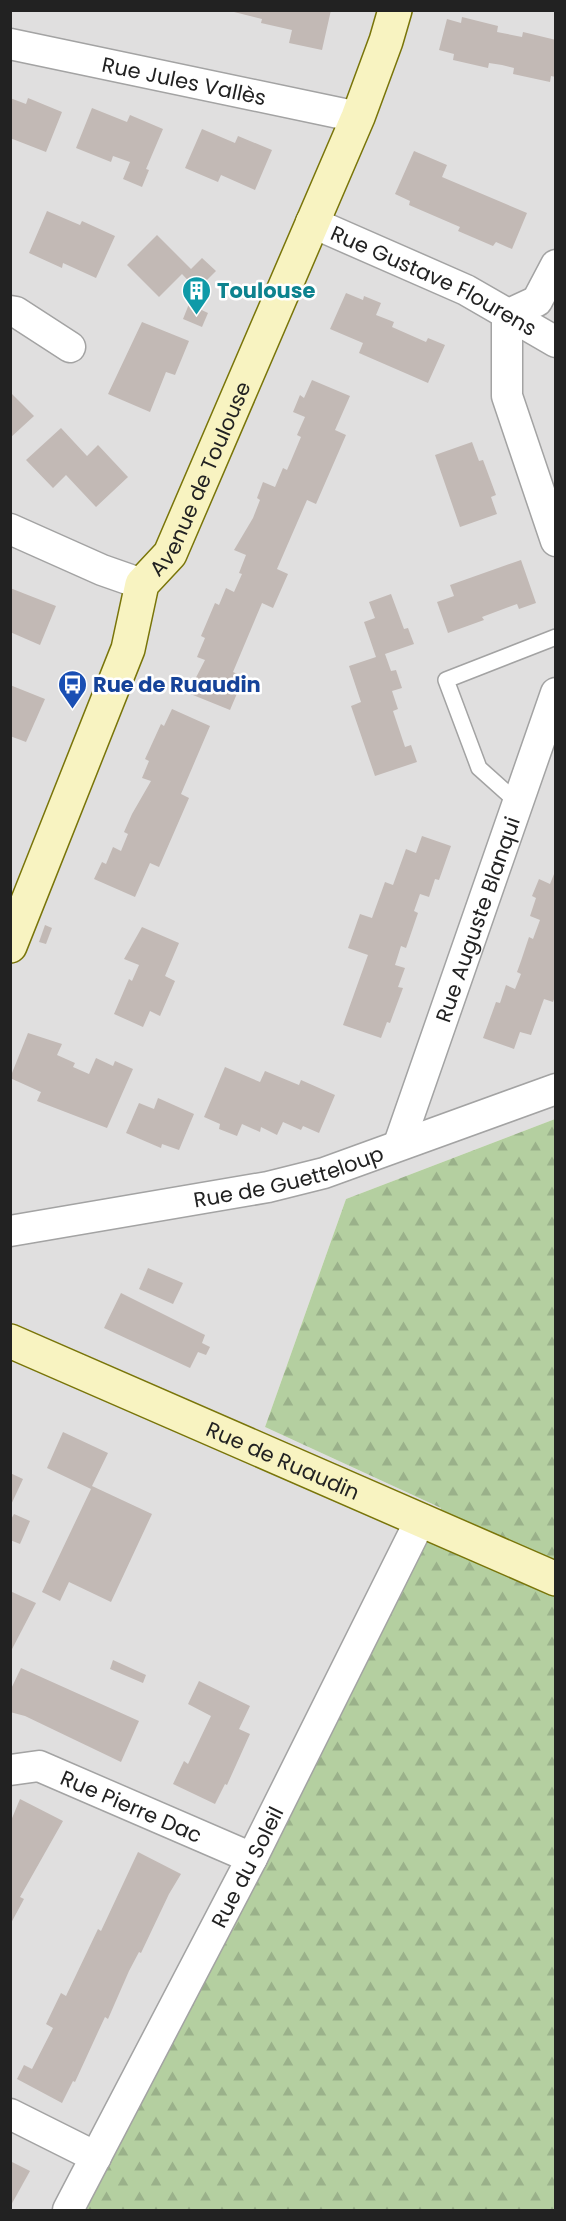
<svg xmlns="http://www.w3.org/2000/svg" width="566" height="2221" viewBox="0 0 566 2221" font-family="Poppins,sans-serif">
  <defs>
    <pattern id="forest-firs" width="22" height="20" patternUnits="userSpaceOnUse" patternTransform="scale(1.5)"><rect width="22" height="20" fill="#b4cfa0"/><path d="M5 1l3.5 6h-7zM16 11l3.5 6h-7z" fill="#9ab18a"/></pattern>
  </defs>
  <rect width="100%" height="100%" fill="#f2eee9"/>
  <!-- residential -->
  <polygon fill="#e0dfdf" points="11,11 555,11 555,1119 346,1199 265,1427 441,1508 252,1858 68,2210 11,2210"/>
  <!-- forest -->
  <polygon fill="url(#forest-firs)" points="555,1119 555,2210 68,2210 252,1858 441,1508 265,1427 346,1199"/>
  <!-- building -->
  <g fill="#c2b9b5">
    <polygon points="226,10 331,10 322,50 289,43 292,30 261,23 262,19"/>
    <polygon points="462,17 498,26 497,32 522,37 523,32 556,40 556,77 551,76 550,82 513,74 514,68 502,65 489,63 488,68 453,60 454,54 439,50 447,19 461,23"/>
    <polygon points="10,98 26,104 28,98 62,112 46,152 10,138"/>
    <polygon points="92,108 127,122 130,115 163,129 146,169 149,170 142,187 123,179 130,162 113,156 111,162 76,148"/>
    <polygon points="202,129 235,143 238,136 272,150 255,190 221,175 218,182 185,168"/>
    <polygon points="414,151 447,165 442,177 527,213 512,249 496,242 493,246 458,231 460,227 409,205 410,201 395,194"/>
    <polygon points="47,211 80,225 82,221 115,236 96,278 63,263 62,268 29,253"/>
    <polygon points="157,235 191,269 202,258 216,271 197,290 182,274 159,297 127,265"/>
    <polygon points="346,293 363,300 364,296 381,303 376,315 394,322 392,327 426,342 428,338 445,345 428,383 359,353 363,343 330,329"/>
    <polygon points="189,304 208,313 202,327 183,319"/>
    <polygon points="142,322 189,341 175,375 166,372 150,412 108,394"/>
    <polygon points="312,380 350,396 335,430 346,435 316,504 307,500 277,569 288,574 273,608 262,603 233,672 244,677 230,710 188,693 205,660 197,657 205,638 201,636 215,603 219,605 226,588 234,592 242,574 239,573 246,555 234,550 253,518 260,500 257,498 263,482 275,487 283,468 287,470 290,463 301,437 297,435 305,417 293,412 300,395 304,398"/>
    <polygon points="10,392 34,416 10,438"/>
    <polygon points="61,428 87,456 98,445 128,477 96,507 66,475 53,488 26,460"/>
    <polygon points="472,442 479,461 483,460 496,495 491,497 497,514 460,527 435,455"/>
    <polygon points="521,560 536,603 519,609 517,604 482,617 484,620 448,633 437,602 454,596 450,585"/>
    <polygon points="10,588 56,606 40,645 10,632"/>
    <polygon points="391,594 404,629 408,628 414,644 385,654 391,671 396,670 402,688 392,691 398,709 393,711 405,747 411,745 417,762 375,776 351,706 361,702 349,666 376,657 364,622 375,618 369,602"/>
    <polygon points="10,685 45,699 26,742 10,736"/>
    <polygon points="172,709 210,726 181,794 189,798 159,867 150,863 135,897 94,879 102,862 106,864 113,847 121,851 128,834 124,832 132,814 151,781 142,778 149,761 145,759 161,724 164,726"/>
    <polygon points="422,836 451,846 439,880 435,879 429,897 420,894 414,911 418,913 406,948 401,946 395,965 405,968 398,987 403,988 390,1023 387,1022 381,1038 343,1025 368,955 348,948 360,914 372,918 385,882 393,885 406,849 416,853"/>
    <polygon points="556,869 556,994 553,1002 544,999 531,1035 520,1032 514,1049 483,1038 496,1002 500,1003 506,985 515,989 521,974 517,972 521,961 529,937 533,939 540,920 530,916 536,898 532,896 539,879 550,884"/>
    <polygon points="45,925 52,928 46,944 39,942"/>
    <polygon points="142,927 179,943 165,976 175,981 160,1016 150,1011 143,1027 114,1014 129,979 132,981 139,965 124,959"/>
    <polygon points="28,1033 62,1044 57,1055 75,1063 73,1067 89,1074 96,1058 113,1066 115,1061 133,1069 107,1128 37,1101 41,1092 10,1078"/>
    <polygon points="225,1067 260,1082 265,1071 299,1085 301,1080 335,1095 319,1133 303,1126 301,1130 283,1122 277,1135 261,1127 260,1132 242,1124 237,1136 219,1129 220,1124 204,1117"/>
    <polygon points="158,1098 194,1114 179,1150 162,1144 161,1148 126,1133 139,1103 154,1109"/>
    <polygon points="148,1268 183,1283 173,1304 139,1289"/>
    <polygon points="121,1293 205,1335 202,1343 210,1347 206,1355 198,1352 190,1368 104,1328"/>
    <polygon points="63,1432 108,1453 92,1486 152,1514 111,1602 69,1582 60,1601 42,1592 91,1489 47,1468"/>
    <polygon points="10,1473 23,1479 10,1507"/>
    <polygon points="14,1514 30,1521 20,1544 10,1540 10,1521"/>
    <polygon points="10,1591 36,1603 10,1653"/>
    <polygon points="113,1660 146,1675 143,1683 110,1669"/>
    <polygon points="21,1668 139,1721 121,1762 25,1716 10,1712 10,1691"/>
    <polygon points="199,1681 250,1706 239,1729 250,1734 227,1785 225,1784 215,1804 173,1784 184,1761 188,1764 211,1716 188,1704"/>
    <polygon points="20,1799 63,1821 20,1897 24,1899 10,1925 10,1823"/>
    <polygon points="138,1852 181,1874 169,1894 141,1953 139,1952 129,1971 108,2019 105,2017 98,2032 75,2082 73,2081 62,2103 17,2079 24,2065 32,2069 53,2028 46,2024 61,1993 66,1996 98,1929 101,1931"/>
    <polygon points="10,2161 30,2171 10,2207"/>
  </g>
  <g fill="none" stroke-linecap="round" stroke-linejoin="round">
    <defs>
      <polyline id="lane" points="517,802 479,768 446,680 556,637"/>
      <g id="street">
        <path id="s1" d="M10,44L358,117"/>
        <path id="s2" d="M311,222L466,290L556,342"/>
        <polyline points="556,265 537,301 507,315 507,396 556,541"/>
        <polyline points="10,311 16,312 70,347"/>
        <polyline points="10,529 102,570 142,584"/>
        <path id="s3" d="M399,1144L556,693"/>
        <path id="s4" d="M10,1231L268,1187L324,1173L556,1089"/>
        <path id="s5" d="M10,1770L39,1766L252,1858"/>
        <polyline points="10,2114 96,2157"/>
        <path id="s6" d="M68,2210L252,1858L421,1519"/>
      </g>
      <g id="secondary">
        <path id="s7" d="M10,946L128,649L142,584L170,554L358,117L386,41L395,10"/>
        <path id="s8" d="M10,1341L556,1579"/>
      </g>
    </defs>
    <!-- lane casing -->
    <use href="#lane" stroke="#a3a3a3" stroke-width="18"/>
    <!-- street casing -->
    <use href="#street" stroke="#a3a3a3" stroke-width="33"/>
    <!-- secondary casing -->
    <use href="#secondary" stroke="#797509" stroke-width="36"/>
    <!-- lane -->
    <use href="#lane" stroke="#fff" stroke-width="15"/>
    <!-- street -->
    <use href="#street" stroke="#fff" stroke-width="30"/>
    <!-- secondary -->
    <use href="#secondary" stroke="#f8f3c1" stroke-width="33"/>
  </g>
  <!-- icons -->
  <defs>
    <symbol id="building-pin" viewBox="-11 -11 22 30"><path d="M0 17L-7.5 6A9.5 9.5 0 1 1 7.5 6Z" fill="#0f9aa8" stroke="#fff"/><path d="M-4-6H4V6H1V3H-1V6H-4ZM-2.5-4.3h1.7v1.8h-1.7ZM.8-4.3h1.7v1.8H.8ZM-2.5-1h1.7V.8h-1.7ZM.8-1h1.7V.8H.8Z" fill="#fff"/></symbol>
    <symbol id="bus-pin" viewBox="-11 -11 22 30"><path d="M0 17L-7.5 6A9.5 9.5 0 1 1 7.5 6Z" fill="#1a4fb4" stroke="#fff"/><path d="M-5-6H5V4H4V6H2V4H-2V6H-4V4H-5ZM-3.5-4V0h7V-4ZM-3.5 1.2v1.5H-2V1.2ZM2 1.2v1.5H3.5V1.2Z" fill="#fff"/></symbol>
  </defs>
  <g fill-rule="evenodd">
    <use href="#building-pin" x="180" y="274" width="33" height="45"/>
    <use href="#bus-pin" x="56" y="668" width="33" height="45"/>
  </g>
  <g text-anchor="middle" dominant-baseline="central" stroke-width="5" stroke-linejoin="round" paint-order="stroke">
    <!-- street labels -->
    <g font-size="21" fill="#222" stroke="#fff">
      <text stroke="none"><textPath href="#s1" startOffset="178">Rue Jules Vallès</textPath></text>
      <text stroke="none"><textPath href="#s2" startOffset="136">Rue Gustave Flourens</textPath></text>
      <text stroke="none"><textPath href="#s7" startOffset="508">Avenue de Toulouse</textPath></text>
      <text stroke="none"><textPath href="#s3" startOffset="238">Rue Auguste Blanqui</textPath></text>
      <text stroke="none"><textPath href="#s4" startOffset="284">Rue de Guetteloup</textPath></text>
      <text stroke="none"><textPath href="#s8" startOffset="298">Rue de Ruaudin</textPath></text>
      <text stroke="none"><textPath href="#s5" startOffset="130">Rue Pierre Dac</textPath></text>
      <text stroke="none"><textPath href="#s6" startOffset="387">Rue du Soleil</textPath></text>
    </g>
    <!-- culture labels -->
    <g font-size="21" font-weight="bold" fill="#0d838f" stroke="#fff" text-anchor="start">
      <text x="217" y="290">Toulouse</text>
    </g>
    <!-- transit labels -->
    <g font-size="21" font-weight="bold" fill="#164399" stroke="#fff" text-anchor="start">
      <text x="93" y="684">Rue de Ruaudin</text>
    </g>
  </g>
  <!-- border -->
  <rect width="566" height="2221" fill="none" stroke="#222222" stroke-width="24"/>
</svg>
